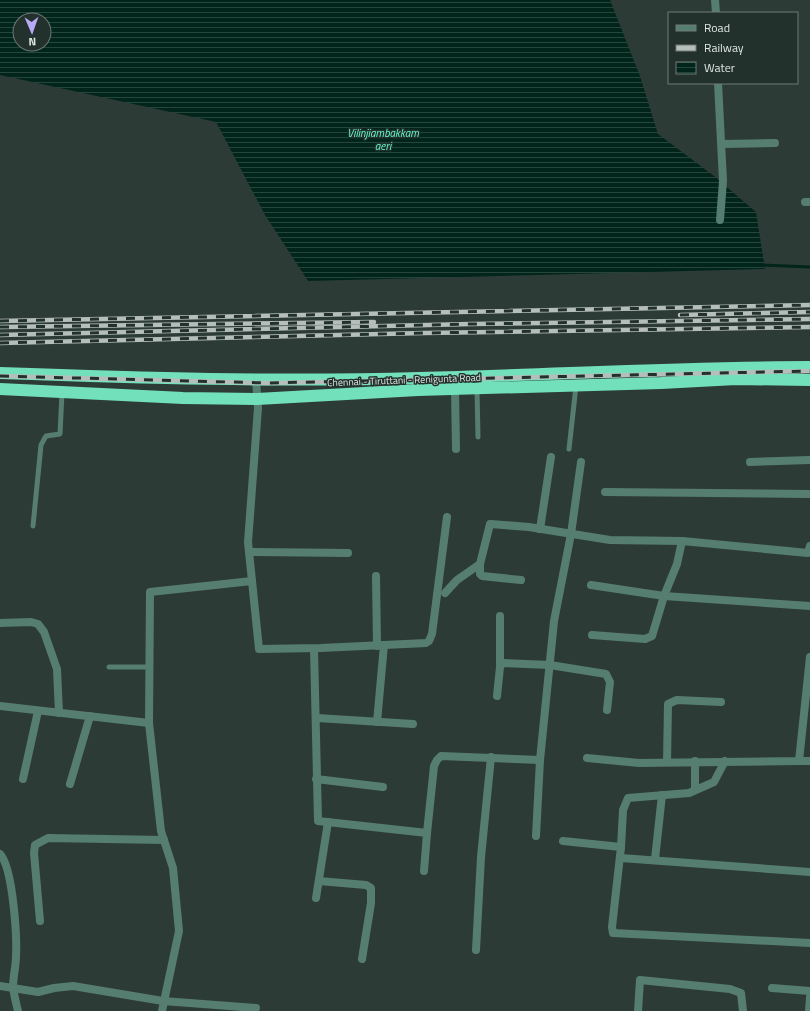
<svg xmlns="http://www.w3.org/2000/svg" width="810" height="1011" viewBox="0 0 810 1011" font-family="'Titillium Web',sans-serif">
  <defs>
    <pattern id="water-rules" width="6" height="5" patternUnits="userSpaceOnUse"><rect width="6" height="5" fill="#01251b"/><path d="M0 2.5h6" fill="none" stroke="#26453c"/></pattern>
  </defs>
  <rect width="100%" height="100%" fill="#2d3b36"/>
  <!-- water -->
  <path fill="url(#water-rules)" fill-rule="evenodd" d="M0,0H610L640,76L658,134L714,176L756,212L765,269L308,281L265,215L216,122L0,75ZM20,20H44V44H20Z"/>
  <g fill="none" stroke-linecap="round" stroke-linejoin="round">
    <!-- stream -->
    <polyline stroke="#01251b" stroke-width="3" points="760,265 810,267"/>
    <!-- lane -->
    <g stroke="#567e70" stroke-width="5">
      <polyline points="477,389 478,437"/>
      <polyline points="569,449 576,386"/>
      <polyline points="33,526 41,445 46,436 60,434 62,393"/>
      <polyline points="109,667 149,667"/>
    </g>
    <!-- street -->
    <g stroke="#567e70" stroke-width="8">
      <polyline points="715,0 716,13"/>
      <polyline points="718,83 723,181 720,220"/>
      <polyline points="722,144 775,143"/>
      <polyline points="805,202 810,202"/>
      <polyline points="455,389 456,449"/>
      <polyline points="750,462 810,460"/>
      <polyline points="605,492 810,494"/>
      <polyline points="540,529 551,457"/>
      <polyline points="249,552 348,553"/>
      <polyline points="376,576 377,646"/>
      <polyline points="521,580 482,576 480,574 480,564 490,524 529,527 610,540 682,541 808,553 810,546"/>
      <polyline points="252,581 259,649 321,648 426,643 429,641 432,634 447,517"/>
      <polyline points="591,585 664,596 810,606"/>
      <polyline points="445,593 457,580 480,564"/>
      <polyline points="0,623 31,622 38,624 44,632 57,669 59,713"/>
      <polyline points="592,635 645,639 652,636 664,596 677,564 682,541"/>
      <polyline points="314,649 318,821 427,833 424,871"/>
      <polyline points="500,664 500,616"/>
      <polyline points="497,696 500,667 502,663 550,665 606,674 610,682 607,710"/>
      <polyline points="0,706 149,723"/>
      <polyline points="317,718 413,724"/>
      <polyline points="377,722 384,645"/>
      <polyline points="587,758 639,763 799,761 810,657"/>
      <polyline points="695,761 695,790"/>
      <polyline points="799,761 810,761"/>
      <polyline points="667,762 668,704 677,700 721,702"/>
      <polyline points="23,779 38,711"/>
      <polyline points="316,779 383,787"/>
      <polyline points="70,784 90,716"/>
      <polyline points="427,833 434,766 437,760 441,756 540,760"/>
      <polyline points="536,836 540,760 554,621 571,534 581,462"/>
      <polyline points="563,841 621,847 612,927 613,933 810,943"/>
      <polyline points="621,847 623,810 628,798 689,793 714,782 725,761"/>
      <path d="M0,854C13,868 17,936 16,956C16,966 13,977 13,987C14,995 16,1003 18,1011"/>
      <polyline points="621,858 810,872"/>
      <polyline points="655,859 662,795"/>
      <polyline points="319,881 366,885 371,888 371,903 362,959"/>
      <polyline points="316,898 328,822"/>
      <polyline points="40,921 34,853 35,845 48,838 164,840"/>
      <polyline points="476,950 481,857 491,757"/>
      <polyline points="0,986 38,992 54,988 73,986 163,1001 256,1008"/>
      <polyline points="772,988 810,991"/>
      <polyline points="162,1011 179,931 173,868 161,831 149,723 150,592 252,581 248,542 258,408 256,380"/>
      <polyline points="638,1011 640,980 730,989 741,993 743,1011"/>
      <polyline points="809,1011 810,997"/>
    </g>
    <!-- highway -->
    <g stroke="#73e0bc" stroke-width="12">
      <path d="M0,373C140,378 280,382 419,378C550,375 680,367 810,367"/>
      <polyline points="0,389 183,398 257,399 418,390 661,383 736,379 810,380"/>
    </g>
    <defs>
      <g id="rail">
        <polyline points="680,315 810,312"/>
        <polyline points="0,321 810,305"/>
        <polyline points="0,327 374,322"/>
        <polyline points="0,335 471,324 810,319"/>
        <polyline points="0,343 424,333 810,327"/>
        <polyline points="0,376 268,383 810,371"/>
      </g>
    </defs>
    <!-- rail casing -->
    <use href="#rail" stroke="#b5bebb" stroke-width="4.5"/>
    <!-- rail -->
    <use href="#rail" stroke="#23312c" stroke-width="3" stroke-dasharray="9" stroke-linecap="butt"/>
  </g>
  <g text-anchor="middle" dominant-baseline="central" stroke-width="3" stroke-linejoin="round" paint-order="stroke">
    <!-- street labels -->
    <g font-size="10" fill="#dfe7e4" stroke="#23312c">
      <text transform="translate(404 380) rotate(-2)">Chennai - Tiruttani - Renigunta Road</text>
    </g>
    <!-- water labels -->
    <g font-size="11" font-style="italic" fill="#64facd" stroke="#23312c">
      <text x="383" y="133">Vilinjiambakkam<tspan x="383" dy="13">aeri</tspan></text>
    </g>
  </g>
  <!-- legend -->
  <rect x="668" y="12" width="130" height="72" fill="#23312c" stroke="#6e7a76"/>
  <rect x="676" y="25" width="20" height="6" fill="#567e70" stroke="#6e7a76"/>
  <text x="704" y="32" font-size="12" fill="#dfe7e4">Road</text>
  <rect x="676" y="45" width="20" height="6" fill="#b5bebb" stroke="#6e7a76"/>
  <text x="704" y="52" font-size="12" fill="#dfe7e4">Railway</text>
  <rect x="676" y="62" width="20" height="12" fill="url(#water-rules)" stroke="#6e7a76"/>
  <text x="704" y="72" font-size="12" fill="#dfe7e4">Water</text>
  <!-- north arrow -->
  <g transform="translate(32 32) rotate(178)"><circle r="19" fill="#23312c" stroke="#6e7a76"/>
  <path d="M0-3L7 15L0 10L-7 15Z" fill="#b7abf8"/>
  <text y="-6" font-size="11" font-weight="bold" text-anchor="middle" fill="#dfe7e4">N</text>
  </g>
</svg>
